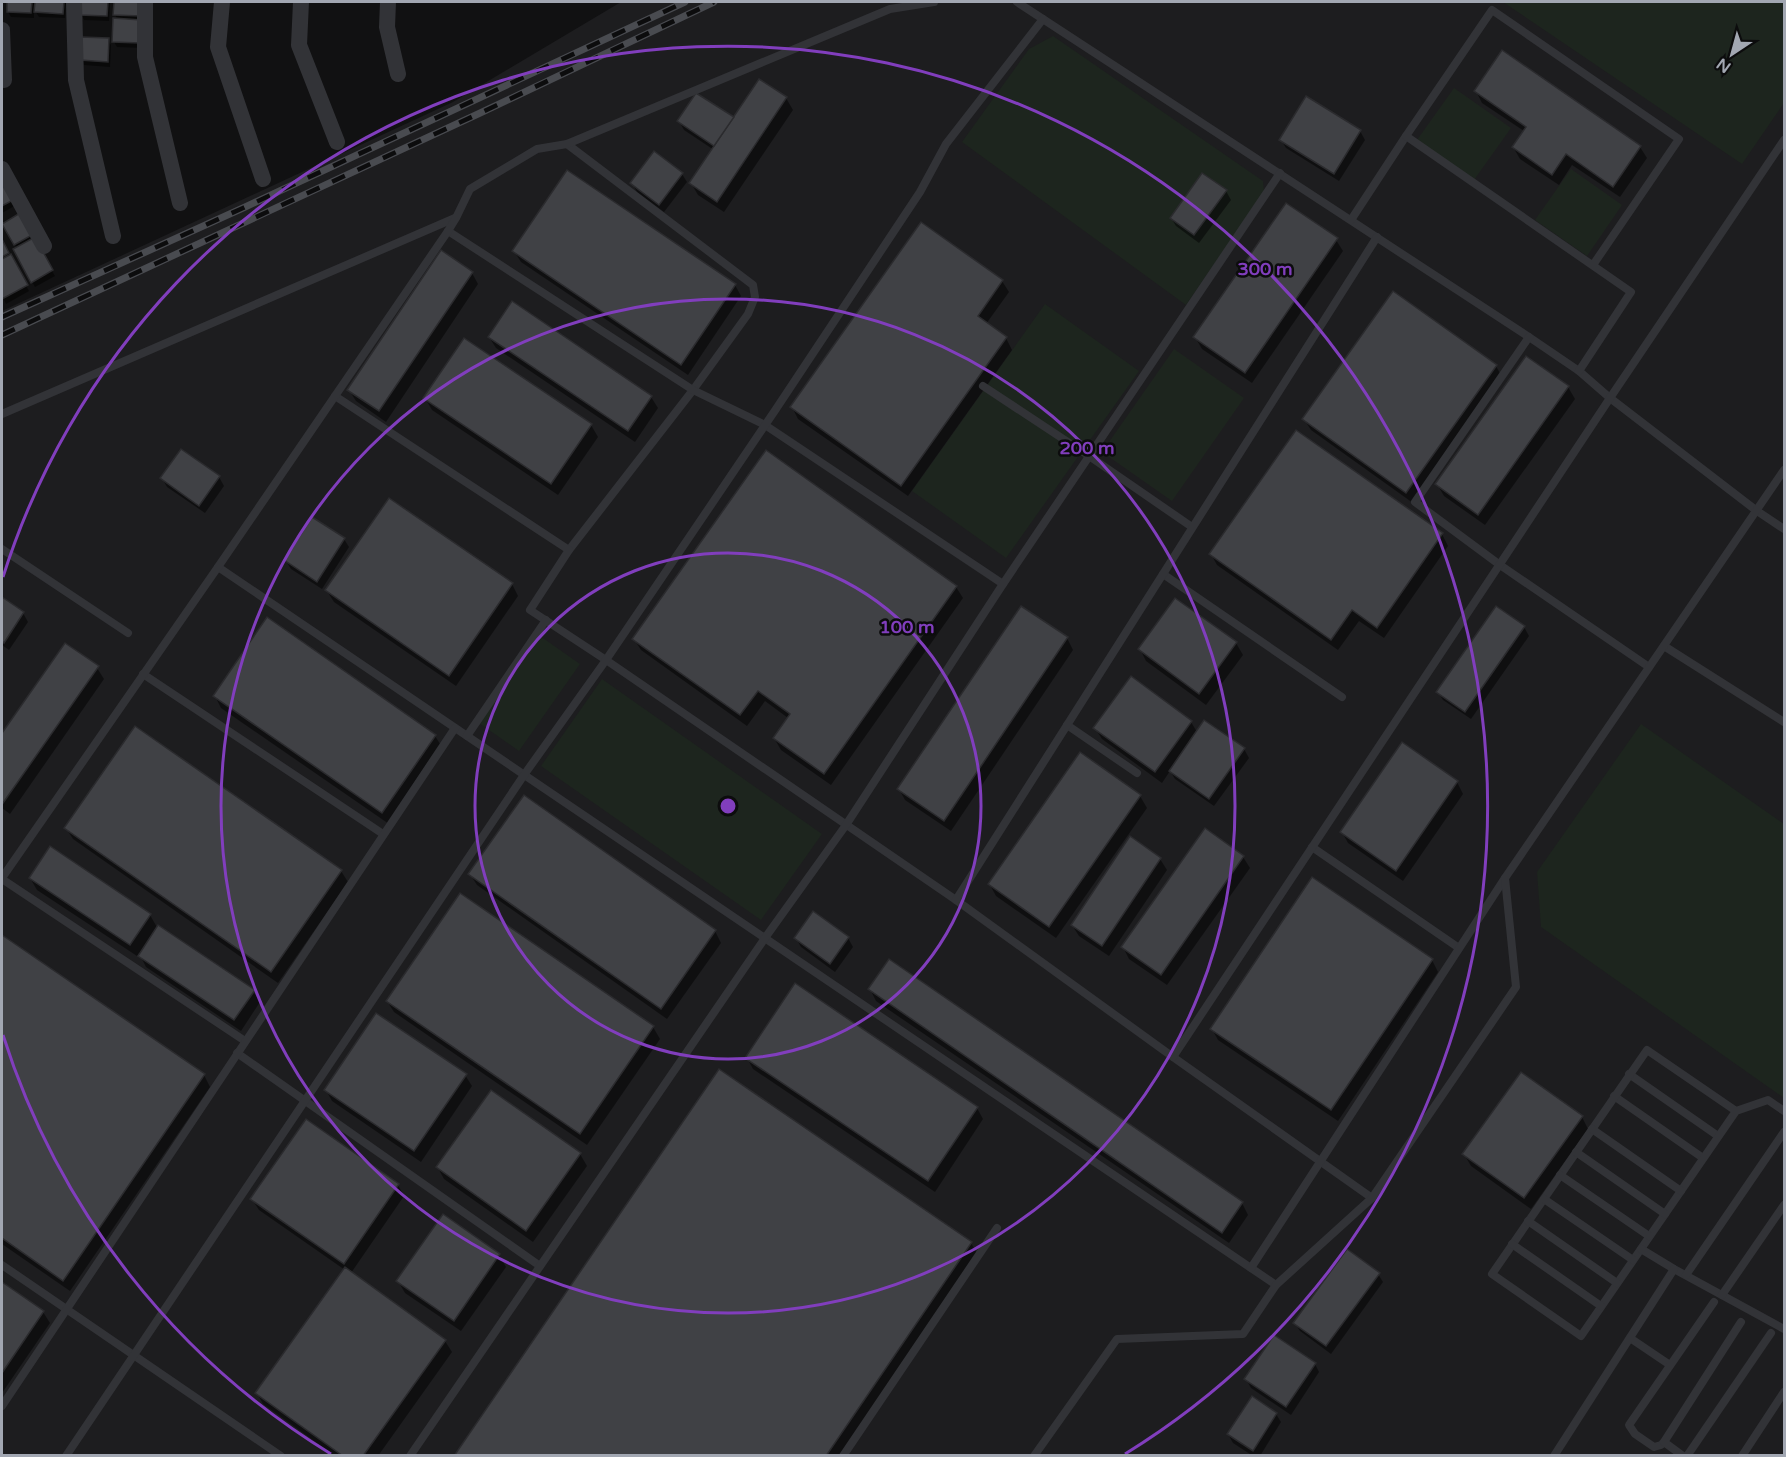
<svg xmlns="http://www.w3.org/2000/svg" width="1786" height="1457" viewBox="0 0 1786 1457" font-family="'Varela Round',sans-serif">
  <rect width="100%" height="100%" fill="#111112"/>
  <!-- built -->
  <polygon fill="#1d1d1f" points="621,2 1784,2 1784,1455 2,1455 2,311 453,102"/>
  <!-- green -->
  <g fill="#1d251e">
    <polygon points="1503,2 1784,2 1784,103 1742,164"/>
    <polygon points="1053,36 1263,181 1264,192 1186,305 962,142 1029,49"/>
    <polygon points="1454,88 1511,128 1474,180 1417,140"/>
    <polygon points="1571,169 1622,205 1587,256 1535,220"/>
    <polygon points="1045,304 1139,371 1006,558 912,491"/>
    <polygon points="1174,349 1244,398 1172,501 1102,452"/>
    <polygon points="540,636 580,664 519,751 479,723"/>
    <polygon points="602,679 822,834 761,920 541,766"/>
    <polygon points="1641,724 1784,824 1784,1098 1541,927 1537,872"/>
  </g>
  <!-- shadow -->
  <g fill="#0007">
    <polygon points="8,2 66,2 65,18 39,17 34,9 34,18 11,17 8,12"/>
    <polygon points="82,2 110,2 109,21 84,20 81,14"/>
    <polygon points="115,2 143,2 143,48 117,47 114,42 118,20 115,15"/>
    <polygon points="108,40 111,45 110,67 84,65 81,60"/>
    <polygon points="1476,91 1640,147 1647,158 1620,197 1572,165 1559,185 1520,159 1513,147 1524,131 1482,103"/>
    <polygon points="786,98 793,110 724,212 698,195 691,183 714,150 684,130 679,121 732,118"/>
    <polygon points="1360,131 1365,140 1339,181 1286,148 1281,140"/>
    <polygon points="682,174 687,182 664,212 637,192 632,183"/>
    <polygon points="2,178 16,205 2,213"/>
    <polygon points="1226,191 1231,200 1199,243 1176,226 1171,218"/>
    <polygon points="19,216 55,276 35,287 15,250 17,248 4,224"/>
    <polygon points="1336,240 1343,251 1252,383 1202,349 1195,337"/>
    <polygon points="2,242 29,291 6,304 2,295"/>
    <polygon points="514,251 735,285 741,296 688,375 521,262"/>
    <polygon points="472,273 478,284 386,422 356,401 349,390"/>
    <polygon points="1002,281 1009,292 986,324 1006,338 1012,350 908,496 798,419 792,407"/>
    <polygon points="489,337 651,397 658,408 635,442 496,348"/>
    <polygon points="1496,366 1502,377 1413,503 1311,430 1304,419"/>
    <polygon points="1568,387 1575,399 1485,525 1444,496 1437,484"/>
    <polygon points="425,398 591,425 598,437 558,495 432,410"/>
    <polygon points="219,477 224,486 205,513 167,487 162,478"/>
    <polygon points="1442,534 1448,546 1384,638 1359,621 1338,650 1217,565 1211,554"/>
    <polygon points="344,539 349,547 322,589 291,569 286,561"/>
    <polygon points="512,584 518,596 456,686 334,602 327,591"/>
    <polygon points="956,587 963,598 831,785 781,750 774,738 788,718 765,701 747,726 641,650 634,639"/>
    <polygon points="2,598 23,613 28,622 9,650 2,645"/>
    <polygon points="1524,627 1529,636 1471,719 1443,700 1438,692"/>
    <polygon points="1067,638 1073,650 951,831 905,800 899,789"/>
    <polygon points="1236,643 1243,655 1206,705 1146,661 1140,649"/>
    <polygon points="65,645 97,668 104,679 10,814 2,808 2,735"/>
    <polygon points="215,696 435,736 442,747 389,824 221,708"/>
    <polygon points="1191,722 1197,732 1244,749 1249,758 1214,806 1175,779 1170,771 1162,783 1102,739 1095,728"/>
    <polygon points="1080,754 1140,796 1147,808 1056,938 996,896 990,885"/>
    <polygon points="1457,782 1463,794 1403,881 1348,843 1342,832"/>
    <polygon points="66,828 341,871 348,882 278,983 73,839"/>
    <polygon points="1243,857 1250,868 1167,985 1129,959 1123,947"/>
    <polygon points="1160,859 1167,870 1109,956 1079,936 1072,925"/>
    <polygon points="470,874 715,931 721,943 667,1019 477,885"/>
    <polygon points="30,878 150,915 158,929 253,991 260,1002 241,1031 146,967 139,953 137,956 37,890"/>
    <polygon points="2,936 204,1075 210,1087 70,1291 2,1244"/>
    <polygon points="796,938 848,938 853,947 835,972 801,947"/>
    <polygon points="1432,960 1438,972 1338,1121 1218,1040 1212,1029"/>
    <polygon points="870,989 1242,1203 1248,1215 1229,1243 876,1001"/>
    <polygon points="387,1001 653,1027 660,1039 587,1145 394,1012"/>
    <polygon points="747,1058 977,1108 983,1119 935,1192 753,1069"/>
    <polygon points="465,1075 472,1086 421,1162 332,1101 326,1090"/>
    <polygon points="491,1092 580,1154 587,1166 533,1242 444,1179 438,1168"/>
    <polygon points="1582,1117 1588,1129 1531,1209 1471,1166 1464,1154"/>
    <polygon points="398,1185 404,1196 351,1273 445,1341 452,1352 378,1456 335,1456 263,1404 257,1393 345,1270 259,1210 252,1199"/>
    <polygon points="971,1243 978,1255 840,1456 456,1456"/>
    <polygon points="499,1255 506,1267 461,1331 405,1293 398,1281"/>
    <polygon points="1378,1274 1383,1282 1331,1354 1300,1331 1295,1323"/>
    <polygon points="2,1284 43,1312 50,1323 2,1393"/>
    <polygon points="1315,1364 1319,1372 1291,1415 1251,1388 1246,1379"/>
    <polygon points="1276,1414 1281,1422 1260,1456 1253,1456 1233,1443 1228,1434"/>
  </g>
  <!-- building -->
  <g fill="#404145" stroke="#2b2b2e" stroke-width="1.5">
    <polygon points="7,2 32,2 31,13 7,12"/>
    <polygon points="35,2 64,2 63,14 34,12"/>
    <polygon points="80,2 108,2 107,16 79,15"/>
    <polygon points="114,2 141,2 141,16 113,15"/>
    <polygon points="113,18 141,20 140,43 112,42"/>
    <polygon points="81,37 109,38 108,62 80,60"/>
    <polygon points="1502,50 1641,146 1613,187 1566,154 1552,175 1512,147 1526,127 1474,91"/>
    <polygon points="759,79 787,97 717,202 689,183"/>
    <polygon points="696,93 734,117 714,146 677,121"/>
    <polygon points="1306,96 1361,130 1334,174 1279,140"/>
    <polygon points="654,151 683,173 659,205 630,183"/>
    <polygon points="567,170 736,284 681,365 512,251"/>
    <polygon points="1202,173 1227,190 1194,235 1170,218"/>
    <polygon points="2,175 15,199 2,206"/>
    <polygon points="1286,203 1338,238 1245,373 1193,337"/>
    <polygon points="20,213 32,235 14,245 2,224"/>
    <polygon points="921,222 1003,280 978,316 1007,337 901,486 790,407"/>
    <polygon points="35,237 53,270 31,283 13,249"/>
    <polygon points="2,239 9,253 2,257"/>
    <polygon points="441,250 473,272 379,411 347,390"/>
    <polygon points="11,254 28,285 2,299 2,259"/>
    <polygon points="1393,291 1497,365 1406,493 1302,419"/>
    <polygon points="512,301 652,396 628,431 488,337"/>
    <polygon points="464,338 592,424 551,484 423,398"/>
    <polygon points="1526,356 1569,386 1478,515 1435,484"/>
    <polygon points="1296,430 1443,533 1377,628 1352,610 1331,640 1209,554"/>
    <polygon points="181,449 220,476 199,506 160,478"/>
    <polygon points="766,450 957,586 824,774 773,738 790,714 758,691 740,715 632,639"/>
    <polygon points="389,498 513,583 449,676 325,590"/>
    <polygon points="312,517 345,538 317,582 284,560"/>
    <polygon points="2,597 24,612 4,643 2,641"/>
    <polygon points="1175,598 1237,642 1199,694 1138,649"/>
    <polygon points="1021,606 1068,637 944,821 897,789"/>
    <polygon points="1496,606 1525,626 1465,712 1436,692"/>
    <polygon points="267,617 436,735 382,813 213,696"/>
    <polygon points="65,643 99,666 3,803 2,802 2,733"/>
    <polygon points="1131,676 1192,721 1155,772 1093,728"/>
    <polygon points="1204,720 1245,748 1209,799 1169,771"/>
    <polygon points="135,726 342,870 271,972 64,828"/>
    <polygon points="1402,742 1458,781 1396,871 1340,832"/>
    <polygon points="1080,752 1141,795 1049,927 988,884"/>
    <polygon points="524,795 716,930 661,1009 468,874"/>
    <polygon points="1205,828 1244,856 1161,975 1121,947"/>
    <polygon points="1130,836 1161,858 1102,946 1071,925"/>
    <polygon points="50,846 151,914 130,945 29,878"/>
    <polygon points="1312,877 1433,959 1331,1110 1210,1029"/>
    <polygon points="460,893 654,1026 580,1134 386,1001"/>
    <polygon points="813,911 849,937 830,964 794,938"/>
    <polygon points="158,925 255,990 234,1020 138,956"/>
    <polygon points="2,935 205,1074 63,1281 2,1238"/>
    <polygon points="889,959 1243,1202 1222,1233 868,989"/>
    <polygon points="795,983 978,1107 928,1181 745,1058"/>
    <polygon points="376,1013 467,1074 414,1151 324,1090"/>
    <polygon points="719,1069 972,1242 826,1456 454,1456"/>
    <polygon points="1521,1072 1583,1116 1524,1198 1462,1154"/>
    <polygon points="491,1090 581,1153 526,1231 436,1167"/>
    <polygon points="306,1119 399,1184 344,1264 250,1199"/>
    <polygon points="443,1214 500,1254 454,1321 396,1281"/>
    <polygon points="1347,1249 1380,1273 1326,1346 1293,1323"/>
    <polygon points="345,1267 446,1340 363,1456 343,1456 255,1393"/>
    <polygon points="2,1282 44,1311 2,1373"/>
    <polygon points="1274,1335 1316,1363 1286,1407 1244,1379"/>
    <polygon points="1252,1396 1277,1413 1253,1451 1227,1434"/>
  </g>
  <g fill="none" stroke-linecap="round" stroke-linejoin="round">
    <!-- service -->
    <g stroke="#323337" stroke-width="8">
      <polyline points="1017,2 1529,337 1579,371 1610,398 1757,511 1784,529"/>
      <polyline points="567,144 753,285 755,297 748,314 693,390 569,550"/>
      <polyline points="1351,220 1406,136"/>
      <polyline points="448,231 693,390 765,425 1003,584"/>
      <polyline points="1529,337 1415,502 1500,565 1649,667"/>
      <polyline points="1579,371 1631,292 1406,136 1492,10 1679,139 1593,265"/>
      <polyline points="983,386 1089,456 1192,527"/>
      <polyline points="335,396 569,550 530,610 606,660 956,900 1173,1057 1372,1198"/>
      <polyline points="2,414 455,218"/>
      <polyline points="2,549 128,633"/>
      <polyline points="218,567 1276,1285"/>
      <polyline points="1163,574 1342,697"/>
      <polyline points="1664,646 1784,722"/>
      <polyline points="143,674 383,834"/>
      <polyline points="1067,725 1137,773"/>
      <polyline points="467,736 546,620"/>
      <polyline points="1312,847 1459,948"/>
      <polyline points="2,878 218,567 448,231 456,218 470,189 537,149 567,144 890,9 934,2"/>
      <polyline points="2,879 245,1041"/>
      <polyline points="956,900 1377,237"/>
      <polyline points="237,1053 540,1266"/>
      <polyline points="1173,1057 1610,398 1784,140"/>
      <polyline points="1629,1074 1718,1136"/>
      <polyline points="1614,1096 1703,1158"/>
      <polyline points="1736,1111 1647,1050 1492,1274 1581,1336 1736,1111 1768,1100 1784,1111"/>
      <polyline points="1592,1129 1681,1191"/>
      <polyline points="1576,1152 1665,1214"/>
      <polyline points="1560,1175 1649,1236"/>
      <polyline points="1544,1199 1633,1260"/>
      <polyline points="1528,1221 1617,1283"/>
      <polyline points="1512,1244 1601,1306"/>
      <polyline points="1641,1249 1674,1269 1784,1329"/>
      <polyline points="2,1265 281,1456"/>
      <polyline points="1251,1268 1505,878"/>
      <polyline points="1686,1275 1784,1132"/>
      <polyline points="1722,1295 1784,1205"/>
      <polyline points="1630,1338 1670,1365"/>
      <polyline points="2,1406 455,728"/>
      <polyline points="1664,1442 1661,1445 1654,1447 1635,1434 1629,1425 1714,1302"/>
      <polyline points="66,1456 524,775 606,660 776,409 920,192 946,144 1043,19"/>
      <polyline points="410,1456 765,938 846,825 1003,584 1280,173"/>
      <polyline points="843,1456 997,1228"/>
      <polyline points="1034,1456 1117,1339 1243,1334 1276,1285 1372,1198 1516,987 1505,878 1784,470"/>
      <polyline points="1554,1456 1674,1269"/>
      <polyline points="1683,1456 1664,1442 1741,1322"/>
      <polyline points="1687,1456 1771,1333"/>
      <polyline points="1742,1456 1784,1392"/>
    </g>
    <!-- minor -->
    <g stroke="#323337" stroke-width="16">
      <polyline points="74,2 76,80 113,236"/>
      <polyline points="145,2 145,57 180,203"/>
      <polyline points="222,2 218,47 263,179"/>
      <polyline points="301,2 299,45 337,142"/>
      <polyline points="388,2 387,27 398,74"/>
      <polyline points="2,30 4,80"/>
      <polyline points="2,169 44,246"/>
    </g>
    <defs>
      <g id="rail">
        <polyline points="2,317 243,208 685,2"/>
        <polyline points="2,335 478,114 714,2"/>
      </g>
    </defs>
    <!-- rail casing -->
    <use href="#rail" stroke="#494b50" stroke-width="7"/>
    <!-- rail -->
    <use href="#rail" stroke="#0c0c0d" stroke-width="4.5" stroke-dasharray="14" stroke-linecap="butt"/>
  </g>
  <!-- distance rings -->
  <g fill="none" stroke="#813ebd" stroke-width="3">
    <circle cx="728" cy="806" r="253"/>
    <circle cx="728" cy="806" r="507"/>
    <path d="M331 1454A760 760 0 0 1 3 1035M3 577A760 760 0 1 1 1125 1454"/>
  </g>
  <circle cx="728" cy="806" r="9" fill="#813ebd" stroke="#0c0c0d" stroke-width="3"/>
  <g font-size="18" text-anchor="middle" font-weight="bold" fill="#813ebd" stroke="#0c0c0d" stroke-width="5" stroke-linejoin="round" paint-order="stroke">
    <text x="1265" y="275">300 m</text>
    <text x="1087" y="454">200 m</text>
    <text x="907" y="633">100 m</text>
  </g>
  <!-- border -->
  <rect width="1786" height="1457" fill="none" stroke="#a2a7b2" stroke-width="6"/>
  <!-- north arrow -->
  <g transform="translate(1732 54) rotate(216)" stroke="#0c0c0d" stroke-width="4.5" paint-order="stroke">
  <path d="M0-4.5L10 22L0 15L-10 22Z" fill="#a2a7b2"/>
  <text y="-9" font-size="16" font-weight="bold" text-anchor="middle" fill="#a2a7b2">N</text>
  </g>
</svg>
